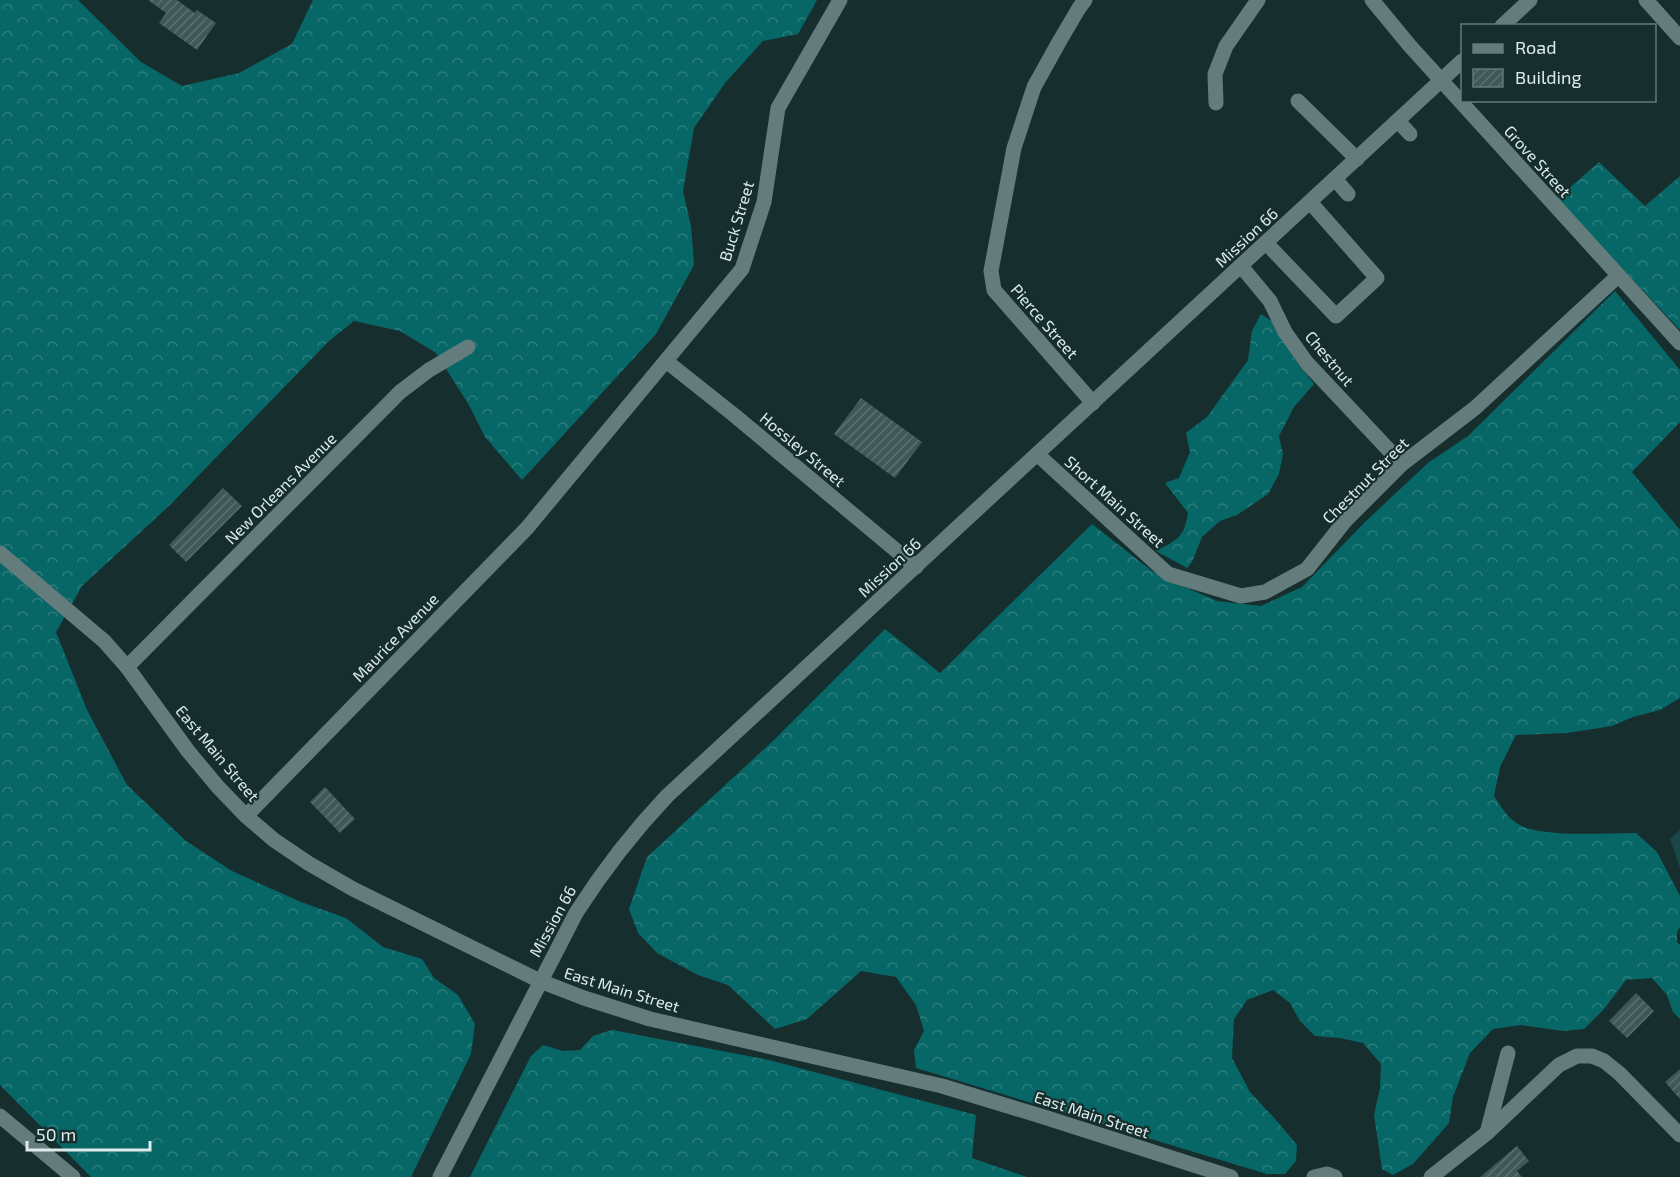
<svg xmlns="http://www.w3.org/2000/svg" width="1680" height="1177" viewBox="0 0 1680 1177" font-family="'Exo 2',sans-serif">
  <defs>
    <pattern id="forest-crowns" width="20" height="18" patternUnits="userSpaceOnUse" patternTransform="scale(1.5)"><rect width="20" height="18" fill="#076766"/><path d="M2 6a3 3 0 1 1 6 0M12 15a3 3 0 1 1 6 0" fill="none" stroke="#2b7d7c"/></pattern>
    <pattern id="building-hatch" width="6" height="6" patternUnits="userSpaceOnUse" patternTransform="scale(1.5)"><rect width="6" height="6" fill="#405857"/><path d="M-1 1l2-2M0 6l6-6M5 7l2-2" fill="none" stroke="#5b706f"/></pattern>
  </defs>
  <rect width="100%" height="100%" fill="#172e2e"/>
  <!-- grass -->
  <polygon fill="#1a4645" points="1680,830 1680,868 1670,839"/>
  <!-- forest -->
  <g fill="url(#forest-crowns)">
    <polygon points="0,0 78,0 141,62 182,86 239,73 292,44 313,0 817,0 798,34 763,41 725,83 694,128 683,191 691,226 694,265 656,334 522,480 485,437 469,405 436,353 400,331 354,321 329,341 171,504 82,586 56,632 87,710 127,785 186,841 232,871 301,902 346,918 383,947 422,959 434,978 458,995 475,1024 471,1054 411,1177 91,1177 0,1085"/>
    <polygon points="1599,162 1645,206 1680,176 1680,330 1557,199"/>
    <path d="M1615,291L1680,370V422L1632,472L1680,530V698L1660,710L1633,717L1612,726L1567,733L1516,735L1500,767L1494,796C1501,807 1507,817 1518,824C1540,838 1609,833 1636,833L1657,852L1680,896V927L1677,932V942L1680,945V1019L1673,1012L1667,995L1652,978L1626,980L1604,1009L1584,1029L1563,1031L1521,1025L1493,1029L1470,1053L1453,1097L1449,1123L1413,1164L1393,1175L1382,1169L1374,1115L1380,1088L1381,1064L1363,1043L1340,1038L1315,1036L1300,1021L1290,1003L1273,990L1247,1000L1234,1019L1232,1058L1250,1092L1276,1120L1297,1145L1296,1161L1285,1174H1267L916,1068L914,1050L924,1031L916,1005L896,977L861,971L807,1019L775,1029L728,985L698,975L657,953L638,933L629,909L647,857L775,739L885,629L940,673L1092,524L1152,571L1173,582L1217,601L1261,606L1302,587L1364,523L1428,463L1468,436Z"/>
    <path d="M1261,314L1273,322L1294,358L1314,384L1294,407L1279,436L1283,454L1279,474L1268,494L1237,515L1220,521L1202,537L1192,562L1187,568L1156,551C1178,539 1184,538 1188,513L1165,483L1179,478L1190,452L1186,433L1207,417L1248,360L1252,331Z"/>
    <polygon points="612,1030 769,1060 976,1115 972,1158 1027,1177 470,1177 531,1056 543,1045 563,1051 580,1050 593,1036"/>
  </g>
  <!-- building -->
  <g fill="url(#building-hatch)">
    <polygon points="148,0 177,0 195,13 197,10 216,23 197,50 159,23 166,13"/>
    <polygon points="861,398 922,442 895,478 834,434"/>
    <polygon points="223,488 242,506 186,562 169,545"/>
    <polygon points="325,787 355,819 340,833 310,802"/>
    <polygon points="1636,993 1654,1011 1627,1038 1609,1021"/>
    <polygon points="1680,1069 1680,1099 1665,1082"/>
    <polygon points="1517,1146 1529,1161 1517,1171 1522,1177 1480,1177"/>
  </g>
  <g fill="none" stroke-linecap="round" stroke-linejoin="round">
    <!-- minor -->
    <g stroke="#647d7c" stroke-width="15">
      <polyline points="1085,0 1079,8 1059,42 1034,87 1014,148 991,271 994,290 1093,403"/>
      <polyline points="1372,0 1410,46 1680,343"/>
      <polyline points="1646,0 1680,38"/>
      <polyline points="1502,26 1530,0"/>
      <polyline points="1298,101 1357,159"/>
      <polyline points="1216,103 1215,74 1226,46 1258,0"/>
      <polyline points="1398,121 1410,134"/>
      <polyline points="1335,179 1348,194"/>
      <polyline points="1266,243 1336,316 1377,278 1310,202"/>
      <polyline points="1241,266 1270,301 1285,332 1307,363 1402,464"/>
      <polyline points="666,361 734,415 916,567"/>
      <polyline points="1037,454 1168,574 1241,596 1265,592 1307,569 1345,521 1402,464 1475,408 1618,276"/>
      <polyline points="0,553 104,641 127,667 188,751 218,787 246,816 274,840 308,863 353,889 540,981 584,998 650,1019 942,1086 1044,1117 1231,1177"/>
      <polyline points="127,667 400,392 429,370 468,347"/>
      <polyline points="246,816 527,528 742,269 764,202 778,108 840,0"/>
      <polyline points="0,1116 73,1177"/>
      <polyline points="1487,1133 1508,1053"/>
      <path d="M440,1177L576,913C604,869 632,833 667,796L1462,61"/>
      <polyline points="1314,1177 1327,1174 1335,1177"/>
      <polyline points="1431,1177 1487,1133 1559,1065 1577,1056 1592,1056 1604,1061 1619,1073 1680,1135"/>
    </g>
  </g>
  <g text-anchor="middle" dominant-baseline="central" stroke-width="4.5" stroke-linejoin="round" paint-order="stroke">
    <!-- street labels -->
    <g font-size="16" fill="#deebeb" stroke="#172e2e">
      <text transform="translate(1538 161) rotate(48)">Grove Street</text>
      <text transform="translate(736 221) rotate(-73)">Buck Street</text>
      <text transform="translate(1246 237) rotate(-43)">Mission 66</text>
      <text transform="translate(1045 321) rotate(49)">Pierce Street</text>
      <text transform="translate(1330 358) rotate(50)">Chestnut</text>
      <text transform="translate(803 449) rotate(40)">Hossley Street</text>
      <text transform="translate(1365 480) rotate(-45)">Chestnut Street</text>
      <text transform="translate(280 488) rotate(-45)">New Orleans Avenue</text>
      <text transform="translate(1115 501) rotate(42)">Short Main Street</text>
      <text transform="translate(889 567) rotate(-43)">Mission 66</text>
      <text transform="translate(395 637) rotate(-46)">Maurice Avenue</text>
      <text transform="translate(218 753) rotate(50)">East Main Street</text>
      <text transform="translate(552 921) rotate(-61)">Mission 66</text>
      <text transform="translate(622 989) rotate(17)">East Main Street</text>
      <text transform="translate(1092 1114) rotate(18)">East Main Street</text>
    </g>
  </g>
  <!-- legend -->
  <rect x="1461" y="24" width="195" height="78" fill="#172e2e" stroke="#677a7a" stroke-width="1.5"/>
  <rect x="1473" y="44" width="30" height="9" fill="#647d7c" stroke="#677a7a" stroke-width="1.5"/>
  <text x="1515" y="54" font-size="18" fill="#deebeb">Road</text>
  <rect x="1473" y="69" width="30" height="18" fill="url(#building-hatch)" stroke="#677a7a" stroke-width="1.5"/>
  <text x="1515" y="84" font-size="18" fill="#deebeb">Building</text>
  <!-- scale -->
  <path d="M27 1141v9h123v-9" fill="none" stroke="#deebeb" stroke-width="3"/>
  <text x="36" y="1141" font-size="18" fill="#deebeb" stroke="#172e2e" stroke-width="4.5" paint-order="stroke">50 m</text>
</svg>
